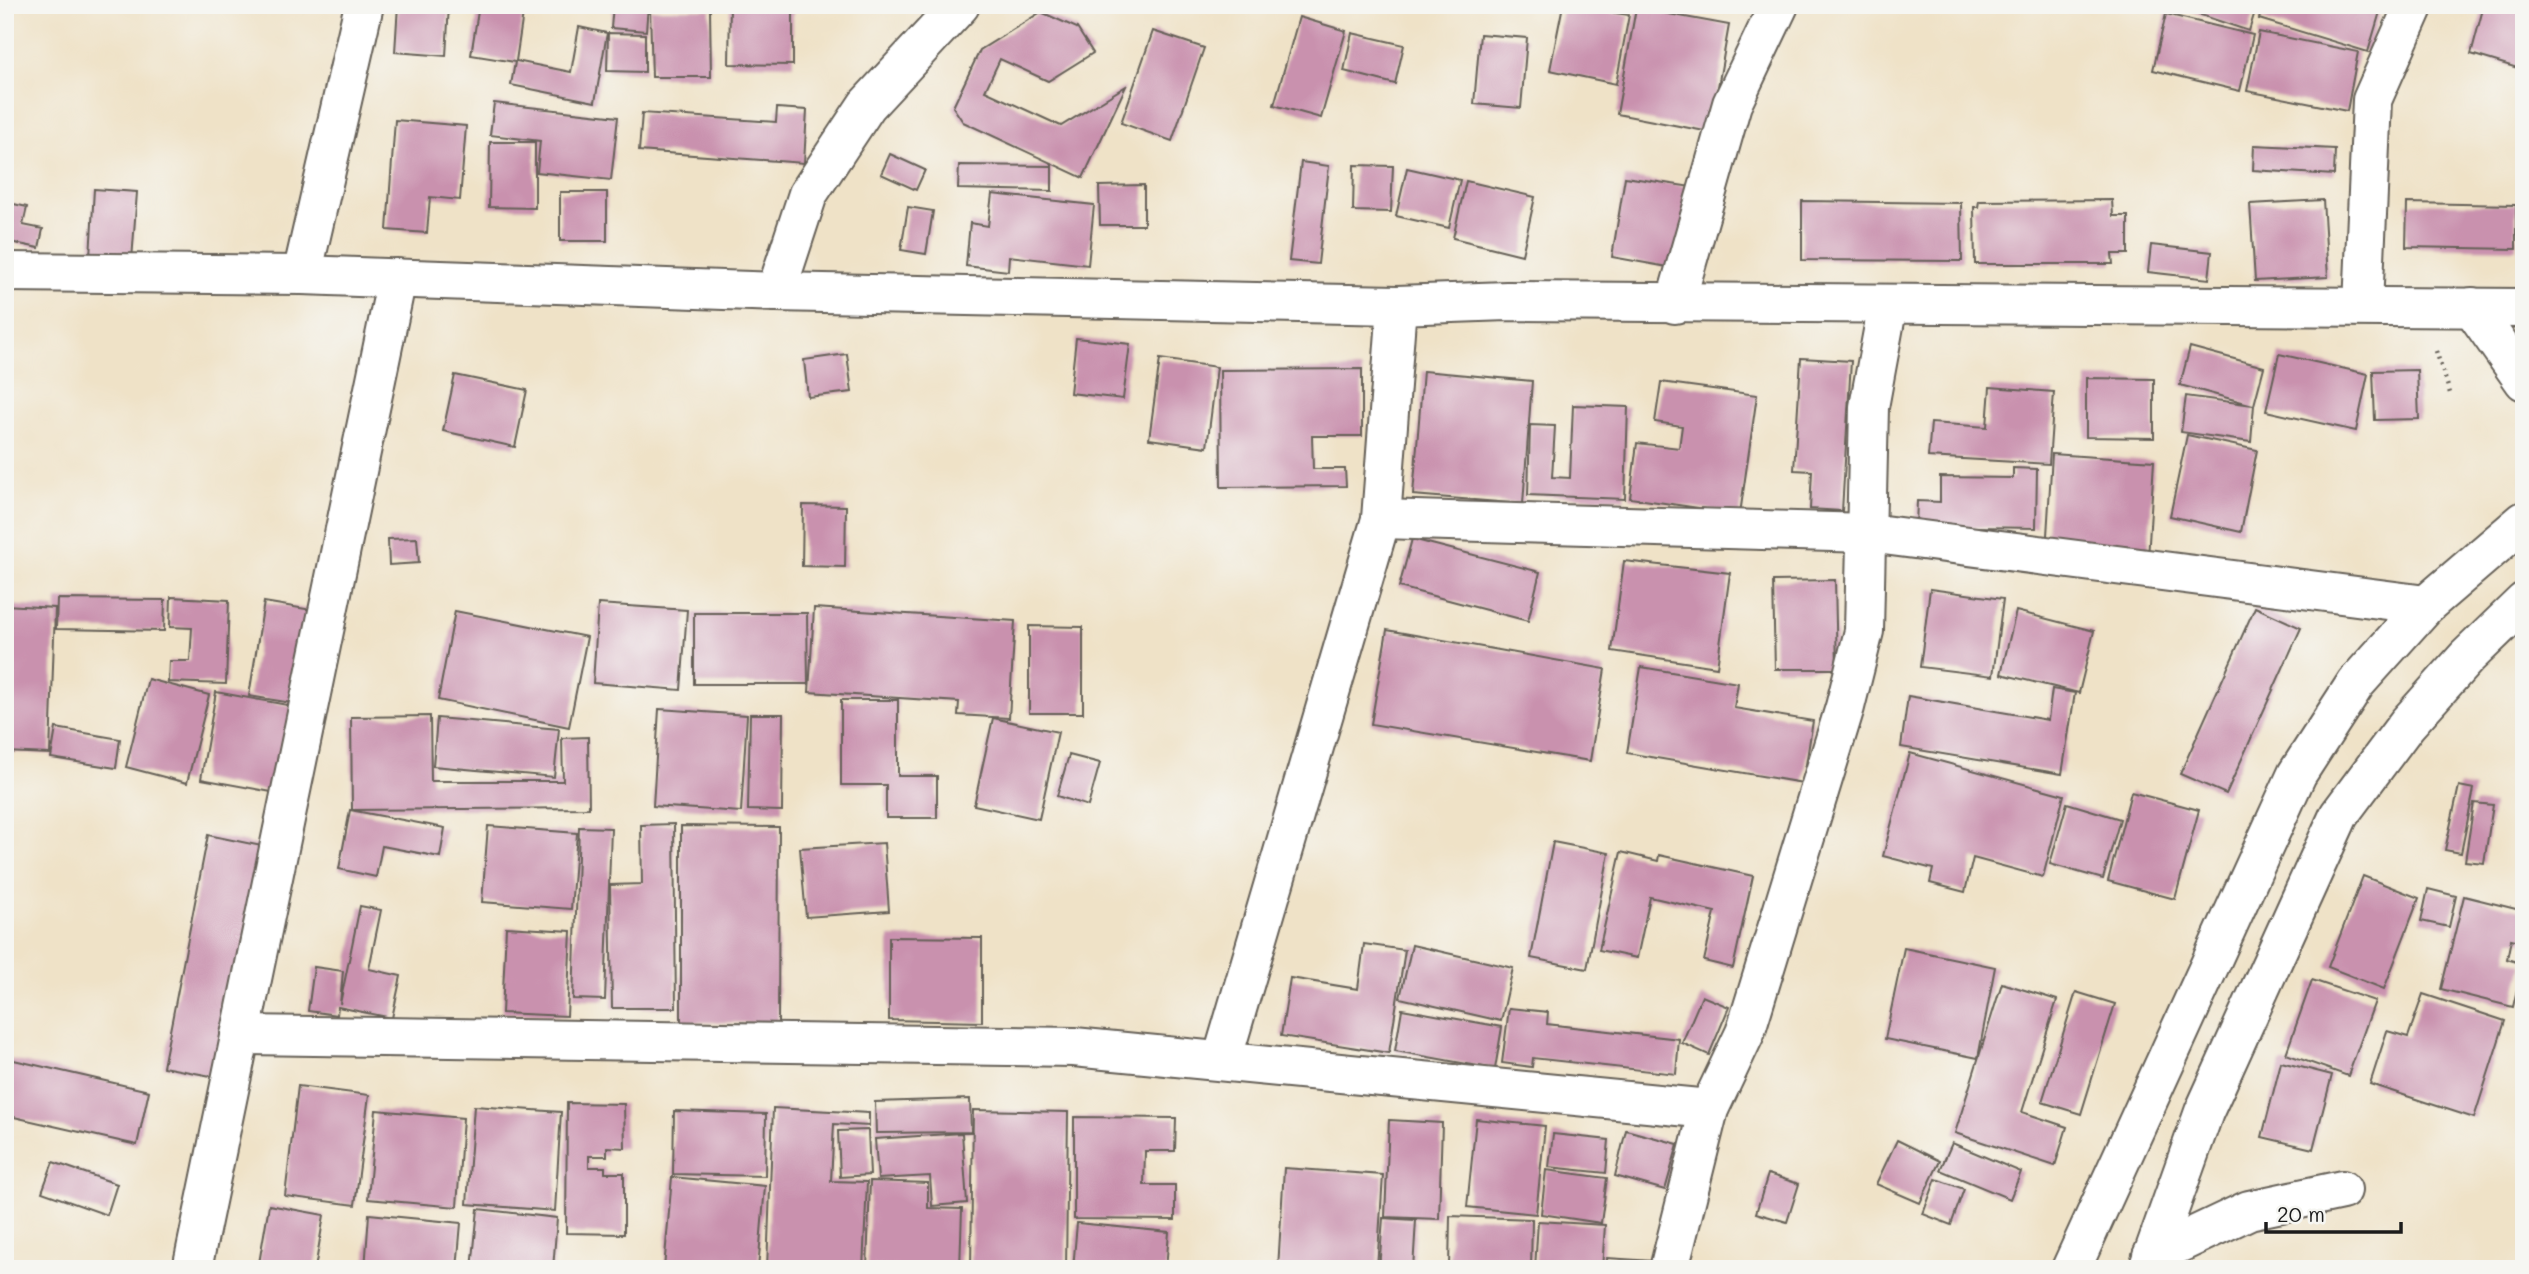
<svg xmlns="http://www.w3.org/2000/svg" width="2529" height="1274" viewBox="0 0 2529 1274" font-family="Mali,sans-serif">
  <rect width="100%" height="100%" fill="#f6f6f2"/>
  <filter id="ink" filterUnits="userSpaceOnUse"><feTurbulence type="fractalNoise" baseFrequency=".0143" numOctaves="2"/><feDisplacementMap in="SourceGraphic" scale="14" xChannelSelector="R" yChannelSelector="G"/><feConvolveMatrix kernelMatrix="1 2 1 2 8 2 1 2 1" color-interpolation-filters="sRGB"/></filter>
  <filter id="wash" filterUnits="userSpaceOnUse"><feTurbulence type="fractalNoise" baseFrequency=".00686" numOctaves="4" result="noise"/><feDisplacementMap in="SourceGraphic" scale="28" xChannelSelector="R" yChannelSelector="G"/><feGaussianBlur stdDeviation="1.57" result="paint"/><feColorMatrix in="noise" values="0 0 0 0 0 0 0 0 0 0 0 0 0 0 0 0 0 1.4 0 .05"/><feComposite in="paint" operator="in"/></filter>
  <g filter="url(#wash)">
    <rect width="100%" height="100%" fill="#efe2c7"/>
    <g id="blocks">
      <!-- building -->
      <g fill="#c991ae">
        <polygon points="398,5 449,5 446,56 395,52"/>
        <polygon points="479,5 524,7 516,61 571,72 579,27 607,33 595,102 511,85 515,62 471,55"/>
        <polygon points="613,5 648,5 646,31 611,28"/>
        <polygon points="730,5 793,5 793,65 729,64"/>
        <polygon points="1563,5 1629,15 1616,84 1550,70"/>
        <polygon points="2171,5 2257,5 2249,31"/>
        <polygon points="2263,5 2382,5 2368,52 2259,19"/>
        <polygon points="2484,5 2524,5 2524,70 2471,54"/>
        <polygon points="1636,8 1729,25 1710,132 1617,114"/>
        <polygon points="650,9 710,9 711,77 652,77"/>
        <polygon points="1041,12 1077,28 1093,53 1048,81 1000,59 985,91 1061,126 1126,86 1083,178 963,122 953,107 980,50"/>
        <polygon points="2166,14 2253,35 2240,91 2153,70"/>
        <polygon points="1299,17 1346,31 1321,118 1274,105"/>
        <polygon points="1153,31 1204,48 1172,141 1121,123"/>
        <polygon points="2259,32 2358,52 2347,111 2247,91"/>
        <polygon points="608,33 645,34 645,72 607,71"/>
        <polygon points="1352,33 1404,45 1395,84 1344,71"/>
        <polygon points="1480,34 1527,38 1521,108 1474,104"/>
        <polygon points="494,103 618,117 611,180 537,172 540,141 490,135"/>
        <polygon points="777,108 807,110 804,163 639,151 642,113 776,122"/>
        <polygon points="395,120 466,126 460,200 430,197 427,233 387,230"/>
        <polygon points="490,142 535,142 535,208 489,207"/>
        <polygon points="2254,145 2335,149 2334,175 2253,170"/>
        <polygon points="890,154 925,170 916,190 881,174"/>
        <polygon points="1301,162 1329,166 1318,264 1289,261"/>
        <polygon points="959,165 1052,166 1052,191 958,189"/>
        <polygon points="1354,165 1393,166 1391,212 1353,211"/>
        <polygon points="1407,168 1460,180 1449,228 1396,216"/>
        <polygon points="1625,177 1692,187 1679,269 1612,257"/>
        <polygon points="1466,181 1535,197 1522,255 1453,238"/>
        <polygon points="1144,185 1144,225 1100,225 1099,186"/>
        <polygon points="94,189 137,192 132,260 90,257"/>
        <rect x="560" y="192" width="47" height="49"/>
        <polygon points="992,194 1094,205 1088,265 1009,256 1008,271 966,266 970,223 988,226"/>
        <polygon points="2112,200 2113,216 2128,216 2128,254 2112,254 2113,264 1975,264 1974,207 1978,207 1979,201"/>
        <polygon points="2323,200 2328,277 2255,281 2250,204"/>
        <polygon points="1802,201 1961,203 1962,261 1802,260"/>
        <polygon points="5,202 27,207 23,225 43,229 39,248 5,241"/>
        <polygon points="2407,203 2516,205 2516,249 2406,247"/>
        <polygon points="908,207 933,211 926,254 901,250"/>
        <polygon points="2151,245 2212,252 2209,279 2148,272"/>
        <polygon points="1076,338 1130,344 1123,399 1070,393"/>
        <polygon points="2190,347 2264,367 2254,405 2251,442 2181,432 2186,396 2253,405 2180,385"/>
        <polygon points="847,354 852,392 808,397 804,360"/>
        <polygon points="2279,354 2368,374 2356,431 2266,411"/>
        <polygon points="1801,358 1851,361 1842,511 1810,509 1812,471 1794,470"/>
        <polygon points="1160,359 1217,367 1207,447 1149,439"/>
        <polygon points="1362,369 1362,436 1312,436 1313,469 1345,469 1346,486 1221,487 1220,370"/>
        <polygon points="2417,370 2419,419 2375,420 2373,371"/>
        <polygon points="1423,371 1532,381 1523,504 1413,495"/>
        <polygon points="455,375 527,390 515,447 443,431"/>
        <polygon points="2086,378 2154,379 2154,438 2086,437"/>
        <polygon points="1661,382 1757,395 1740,514 1630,498 1637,443 1679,448 1682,426 1655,422"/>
        <polygon points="1990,387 2054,392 2049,464 1928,457 1931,423 1987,427"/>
        <polygon points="1573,405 1628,407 1625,499 1528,495 1530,425 1555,426 1552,477 1570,478"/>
        <polygon points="2187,435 2257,450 2241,532 2170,516"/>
        <polygon points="2052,454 2154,461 2148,559 2046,552"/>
        <polygon points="2013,468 2037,469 2036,528 1916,526 1917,501 1940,502 1940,477 2013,478"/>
        <polygon points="803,505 846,506 845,567 802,566"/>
        <polygon points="417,538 419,563 389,565 388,539"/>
        <polygon points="1412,539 1540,572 1528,621 1399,587"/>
        <polygon points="1624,561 1730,573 1717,667 1612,651"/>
        <polygon points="1835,580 1837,669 1775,669 1773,581"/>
        <polygon points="1930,589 2003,599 1993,676 1920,667"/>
        <polygon points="171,597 229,600 226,684 168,682 169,661 190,661 192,628 170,627"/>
        <polygon points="57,599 165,600 164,631 56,629"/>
        <polygon points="264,602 312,610 298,704 249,696"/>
        <polygon points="598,604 687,610 681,690 593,683"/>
        <polygon points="5,605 55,608 50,754 5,752"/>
        <polygon points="2255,607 2301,628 2226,794 2180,774"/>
        <polygon points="814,608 1015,621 1009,718 958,715 959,702 809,692"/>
        <polygon points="455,611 587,637 569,727 438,700"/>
        <polygon points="2016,611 2094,631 2079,693 2001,674"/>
        <polygon points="694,613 807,613 808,684 694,684"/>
        <polygon points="1029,626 1083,627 1083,713 1029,713"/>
        <polygon points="1387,630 1605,669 1590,761 1371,724"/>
        <polygon points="1641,667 1738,683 1734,708 1813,721 1803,783 1627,753"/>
        <polygon points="148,679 209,695 187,783 126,767"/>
        <polygon points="2052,689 2075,693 2062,774 1901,747 1908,696 2048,720"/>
        <polygon points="216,692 293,706 277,793 201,779"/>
        <polygon points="841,700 898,700 898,776 937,776 937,818 886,818 886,785 841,785"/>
        <polygon points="659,709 747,715 741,812 653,806"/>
        <polygon points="750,714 783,714 782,811 748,810"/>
        <polygon points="430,716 431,781 563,781 562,738 588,737 589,808 352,810 351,717"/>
        <polygon points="437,718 559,729 554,777 433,766"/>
        <polygon points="993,718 1058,732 1039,819 974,805"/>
        <polygon points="56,728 120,739 116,768 51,758"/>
        <polygon points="1910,753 2064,795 2043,877 1973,858 1965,892 1930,883 1933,869 1883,856"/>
        <polygon points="1069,755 1100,763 1088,806 1057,796"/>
        <polygon points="2459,786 2474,789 2461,853 2445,850"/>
        <polygon points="2131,792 2199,810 2175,899 2108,881"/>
        <polygon points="2067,803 2120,819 2103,879 2050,864"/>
        <polygon points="2474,803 2493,805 2484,863 2465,861"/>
        <polygon points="350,810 445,828 440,857 382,846 376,877 339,869"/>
        <polygon points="674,824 676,1008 612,1008 610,885 642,884 641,825"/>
        <polygon points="488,826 577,833 571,909 482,902"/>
        <polygon points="681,826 779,827 778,1023 681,1022"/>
        <polygon points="579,827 611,828 605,1000 573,999"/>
        <polygon points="208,835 271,848 227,1079 163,1067"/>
        <polygon points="1553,842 1609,853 1587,969 1531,958"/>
        <polygon points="884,843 889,911 806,917 800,848"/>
        <polygon points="1621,852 1658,861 1659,855 1753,876 1733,968 1704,961 1715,912 1650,897 1637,958 1599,950"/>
        <polygon points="2363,876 2419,898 2384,989 2328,967"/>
        <polygon points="2428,889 2456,896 2449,927 2421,921"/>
        <polygon points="2464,896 2524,911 2524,942 2511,939 2507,959 2523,964 2513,1007 2441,989"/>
        <polygon points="360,906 381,910 369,969 401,976 392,1018 338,1007 337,1015 308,1011 314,967 343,971 340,1004"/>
        <polygon points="506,927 571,931 567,1016 502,1013"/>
        <polygon points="889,937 982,938 982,1022 889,1020"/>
        <polygon points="1364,944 1405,950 1389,1053 1281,1036 1290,978 1358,989"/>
        <polygon points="1412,945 1513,968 1501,1021 1400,998"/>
        <polygon points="1904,948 1995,967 1978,1058 1885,1039"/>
        <polygon points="2312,980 2375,1001 2348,1076 2286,1054"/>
        <polygon points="2002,983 2057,1000 2022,1112 2067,1127 2055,1166 1955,1133"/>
        <polygon points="2076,992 2115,1004 2081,1114 2042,1102"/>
        <polygon points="2423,994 2505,1021 2474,1118 2370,1084 2387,1031 2408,1037"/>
        <polygon points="1702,996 1729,1007 1709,1055 1682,1043"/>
        <polygon points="1509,1008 1548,1012 1547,1024 1679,1039 1676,1074 1533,1058 1532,1067 1502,1063"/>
        <polygon points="1402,1009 1502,1027 1495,1069 1395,1051"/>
        <polygon points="5,1058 149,1091 137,1145 5,1115"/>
        <polygon points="2281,1062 2332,1075 2313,1149 2262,1137"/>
        <polygon points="298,1086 369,1095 355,1205 285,1196"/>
        <polygon points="970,1099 971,1132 876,1133 875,1102"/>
        <polygon points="567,1103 624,1104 625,1148 607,1147 607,1156 589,1156 589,1167 605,1167 605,1173 624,1173 624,1234 566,1233"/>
        <polygon points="474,1106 561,1112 555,1211 467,1204"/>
        <polygon points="773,1108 869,1113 869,1126 834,1124 831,1181 867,1182 863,1269 767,1269"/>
        <polygon points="376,1110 463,1118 457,1207 368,1199"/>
        <polygon points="973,1110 1068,1112 1066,1269 971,1269"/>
        <polygon points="674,1111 766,1114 765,1176 673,1174"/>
        <polygon points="1074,1117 1176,1118 1175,1151 1145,1151 1144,1185 1175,1185 1175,1220 1074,1219"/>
        <polygon points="1476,1119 1545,1126 1536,1214 1467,1207"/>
        <polygon points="1389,1120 1442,1123 1439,1219 1385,1217"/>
        <polygon points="868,1130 870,1175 840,1177 838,1131"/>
        <polygon points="1626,1130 1678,1144 1665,1190 1615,1176"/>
        <polygon points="962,1133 967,1203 932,1206 930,1176 878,1179 875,1139"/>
        <polygon points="1553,1134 1609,1140 1606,1173 1549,1167"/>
        <polygon points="1897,1140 1940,1161 1920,1203 1876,1184"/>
        <polygon points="1952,1143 2021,1172 2010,1199 1940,1170"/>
        <polygon points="53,1162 117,1184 107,1215 42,1192"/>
        <polygon points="1284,1168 1383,1175 1377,1269 1278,1269"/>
        <polygon points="1546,1170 1607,1178 1601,1223 1541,1214"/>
        <polygon points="1768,1174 1799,1184 1787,1222 1756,1213"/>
        <polygon points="672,1177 765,1186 758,1269 664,1269"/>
        <polygon points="1936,1179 1964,1189 1951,1225 1923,1214"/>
        <polygon points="870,1181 928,1183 928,1208 962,1209 960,1269 867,1269"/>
        <polygon points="269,1205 324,1215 315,1269 258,1269"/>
        <polygon points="478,1209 557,1218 553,1269 472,1269"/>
        <polygon points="369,1214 461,1223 457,1269 365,1269"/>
        <polygon points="1450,1216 1532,1219 1531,1269 1449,1269"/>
        <polygon points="1383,1218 1416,1220 1413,1269 1379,1269"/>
        <polygon points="1538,1221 1605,1225 1602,1269 1535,1269"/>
        <polygon points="1077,1223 1169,1232 1166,1269 1073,1269"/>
        <polygon points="1607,1258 1652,1261 1651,1269 1606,1269"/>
      </g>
    </g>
  </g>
  <g filter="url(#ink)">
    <use href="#blocks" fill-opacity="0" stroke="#666158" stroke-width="2"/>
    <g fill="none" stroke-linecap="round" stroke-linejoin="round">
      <defs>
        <g id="minor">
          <polyline points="5,272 302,275 776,292 1397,305 1507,301 2524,308"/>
          <polyline points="302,275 364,5"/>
          <polyline points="776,292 808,194 867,105 960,5"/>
          <polyline points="1675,304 1732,104 1779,5"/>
          <polyline points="2363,306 2372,100 2414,5"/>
          <polyline points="2472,307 2524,381"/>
          <polyline points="1381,519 1868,533 2426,605"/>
          <polyline points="240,1035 1074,1047 1709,1109"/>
          <polyline points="1222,1060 1381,519 1397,305"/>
          <polyline points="2152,1256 2249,1210 2342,1190"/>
          <polyline points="192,1269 397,278"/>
          <polyline points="1669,1269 1709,1109 1745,1033 1845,707 1864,631 1869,407 1888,304"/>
          <polyline points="2071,1269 2297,774 2356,683 2426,605 2524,521"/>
          <polyline points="2148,1269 2204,1112 2339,815 2407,724 2467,657 2524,602"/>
        </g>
      </defs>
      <!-- minor casing -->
      <use href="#minor" stroke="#666158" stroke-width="42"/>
      <!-- path -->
      <polyline stroke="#666158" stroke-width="4.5" stroke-dasharray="2 5" stroke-linecap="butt" points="2436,351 2450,393"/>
      <!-- minor -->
      <use href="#minor" stroke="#fff" stroke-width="38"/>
    </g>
  </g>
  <!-- margin -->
  <rect width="2529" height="1274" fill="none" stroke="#f6f6f2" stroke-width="28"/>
  <!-- scale -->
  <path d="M2266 1222v10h135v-10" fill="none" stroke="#1c1c1c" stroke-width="3.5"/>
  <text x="2277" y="1222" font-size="21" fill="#1c1c1c" stroke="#f6f6f2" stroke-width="5" paint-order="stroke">20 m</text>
</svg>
